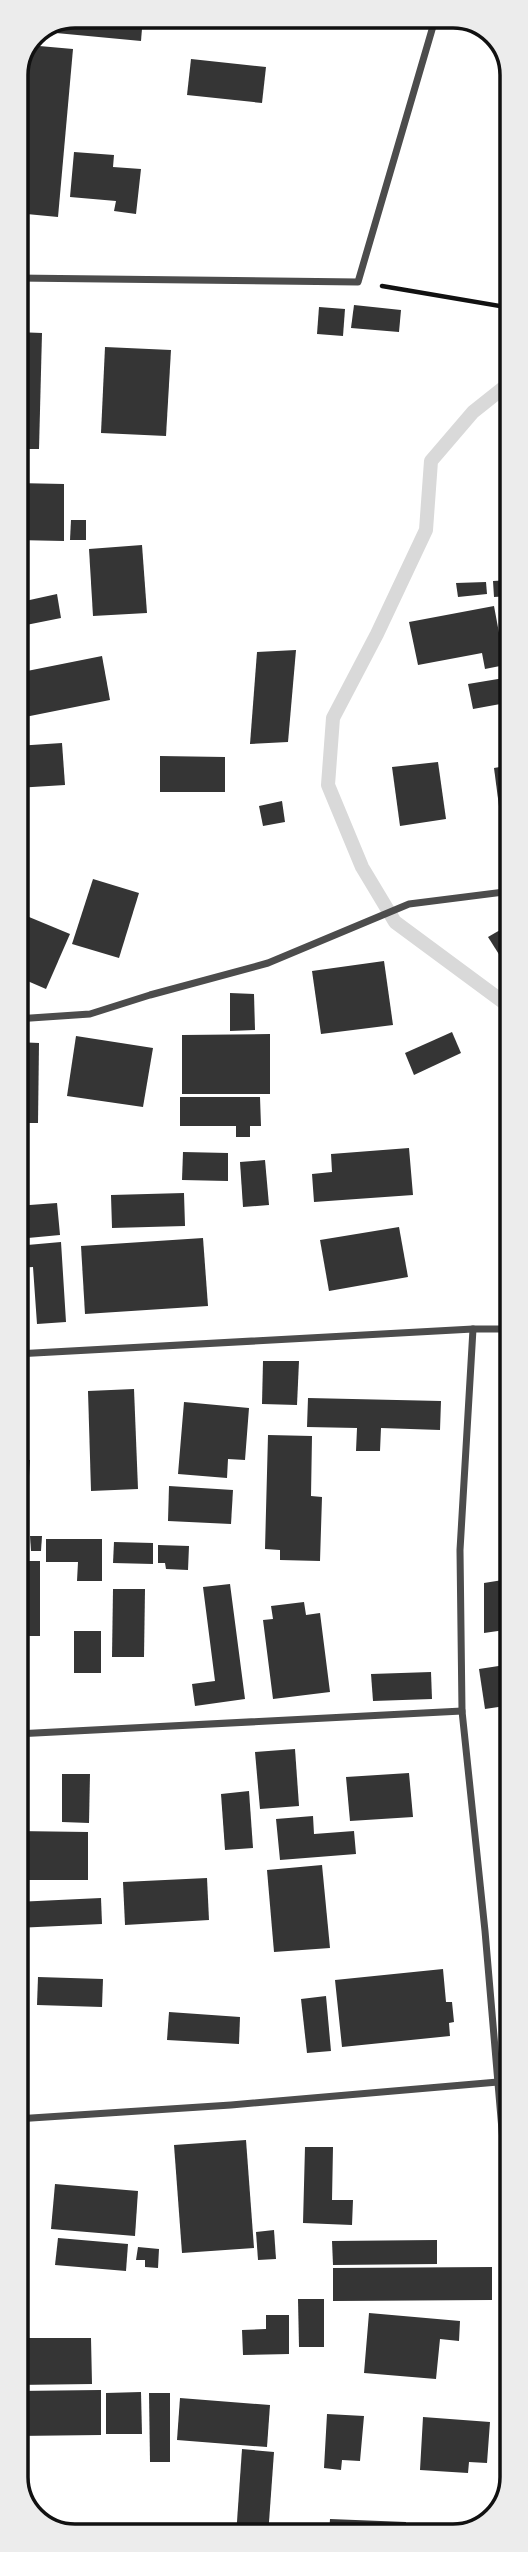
<svg xmlns="http://www.w3.org/2000/svg" width="528" height="2552" viewBox="0 0 528 2552" font-family="Merriweather,serif">
  <rect width="100%" height="100%" fill="#fff"/>
  <g fill="none" stroke-linecap="round" stroke-linejoin="round">
    <!-- stream -->
    <polyline stroke="#d9d9d9" stroke-width="14" points="512,381 473,412 431,461 426,530 377,634 333,718 328,785 362,867 395,922 506,1004 512,1012"/>
  </g>
  <!-- building -->
  <g fill="#353535">
    <polygon points="75,16 143,16 141,41 56,33 57,23"/>
    <polygon points="28,45 73,49 58,217 16,213 16,101 19,68"/>
    <polygon points="191,59 266,67 262,103 187,95"/>
    <polygon points="510,100 512,100 512,154 501,153"/>
    <polygon points="74,152 114,155 113,167 141,169 136,214 114,211 116,201 70,197"/>
    <polygon points="354,305 401,310 399,332 351,328"/>
    <polygon points="319,307 345,309 343,336 317,334"/>
    <polygon points="16,332 42,333 39,449 16,449"/>
    <polygon points="105,347 171,350 166,436 101,433"/>
    <polygon points="16,483 64,484 64,541 16,540"/>
    <polygon points="71,520 86,520 86,540 70,540"/>
    <polygon points="142,545 147,613 93,616 89,549"/>
    <polygon points="512,580 512,596 494,597 493,581"/>
    <polygon points="486,582 487,594 458,597 456,583"/>
    <polygon points="57,594 61,618 16,627 16,603"/>
    <polygon points="494,606 505,665 485,669 482,653 418,665 409,622"/>
    <polygon points="296,650 288,742 250,744 257,652"/>
    <polygon points="102,656 110,700 25,717 17,673"/>
    <polygon points="510,677 512,702 473,709 468,684"/>
    <polygon points="62,743 65,785 16,788 16,746"/>
    <polygon points="160,756 225,757 225,792 160,792"/>
    <polygon points="438,762 446,819 400,826 392,767"/>
    <polygon points="512,765 512,812 500,814 494,768"/>
    <polygon points="282,801 285,822 263,826 259,806"/>
    <polygon points="16,867 25,871 16,892"/>
    <polygon points="93,879 139,893 119,958 72,944"/>
    <polygon points="17,912 70,934 46,989 16,976"/>
    <polygon points="512,923 512,975 488,937"/>
    <polygon points="384,961 393,1025 321,1034 312,971"/>
    <polygon points="230,993 254,994 255,1030 230,1031"/>
    <polygon points="452,1032 461,1053 414,1075 405,1053"/>
    <polygon points="270,1034 270,1094 182,1094 182,1035"/>
    <polygon points="76,1036 153,1048 143,1107 67,1096"/>
    <polygon points="16,1042 39,1043 38,1123 16,1123"/>
    <polygon points="180,1097 260,1097 261,1126 250,1126 250,1137 236,1137 236,1126 180,1126"/>
    <polygon points="409,1148 413,1195 314,1202 312,1174 332,1172 331,1154"/>
    <polygon points="183,1152 228,1153 228,1181 182,1180"/>
    <polygon points="265,1160 269,1205 243,1207 240,1162"/>
    <polygon points="184,1193 185,1226 112,1228 111,1195"/>
    <polygon points="57,1203 60,1235 17,1239 16,1206"/>
    <polygon points="399,1227 408,1277 329,1291 320,1240"/>
    <polygon points="203,1238 208,1306 85,1314 81,1246"/>
    <polygon points="61,1242 66,1322 37,1324 33,1267 16,1268 16,1246"/>
    <polygon points="263,1361 299,1361 297,1405 262,1404"/>
    <polygon points="134,1389 138,1489 91,1491 88,1391"/>
    <polygon points="308,1398 441,1401 440,1430 381,1428 380,1451 356,1451 357,1428 307,1427"/>
    <polygon points="184,1402 249,1408 245,1460 228,1459 227,1478 178,1474"/>
    <polygon points="268,1435 312,1436 311,1496 322,1497 320,1561 280,1560 280,1550 265,1549"/>
    <polygon points="16,1459 30,1460 27,1507 16,1506"/>
    <polygon points="169,1486 233,1490 231,1524 168,1521"/>
    <polygon points="30,1536 42,1536 41,1551 31,1551"/>
    <polygon points="46,1539 102,1539 102,1581 77,1581 78,1562 46,1562"/>
    <polygon points="114,1542 153,1543 153,1564 113,1563"/>
    <polygon points="158,1545 189,1546 188,1570 166,1569 165,1563 158,1563"/>
    <rect x="16" y="1561" width="24" height="75"/>
    <polygon points="509,1579 512,1629 484,1633 484,1583"/>
    <polygon points="230,1584 245,1699 195,1706 192,1684 215,1681 203,1587"/>
    <polygon points="113,1589 145,1589 144,1657 112,1657"/>
    <polygon points="304,1602 306,1615 320,1613 330,1692 273,1699 263,1620 273,1619 271,1606"/>
    <rect x="74" y="1631" width="27" height="42"/>
    <polygon points="512,1664 512,1705 485,1709 479,1669"/>
    <polygon points="431,1672 432,1699 373,1701 371,1674"/>
    <polygon points="295,1749 299,1806 260,1809 255,1752"/>
    <polygon points="409,1773 413,1817 350,1821 346,1777"/>
    <polygon points="62,1774 90,1774 89,1823 62,1822"/>
    <polygon points="249,1791 253,1848 225,1850 221,1794"/>
    <polygon points="313,1816 314,1834 354,1831 356,1854 280,1860 276,1819"/>
    <polygon points="16,1831 88,1832 88,1880 17,1880"/>
    <polygon points="322,1865 330,1948 274,1952 267,1870"/>
    <polygon points="207,1878 209,1920 125,1925 123,1882"/>
    <polygon points="101,1898 102,1924 16,1928 16,1902"/>
    <polygon points="443,1969 446,2002 452,2002 454,2022 449,2023 450,2036 342,2047 335,1980"/>
    <polygon points="38,1977 103,1979 102,2007 37,2005"/>
    <polygon points="326,1996 331,2051 307,2053 301,1999"/>
    <polygon points="169,2012 240,2017 239,2044 167,2040"/>
    <polygon points="246,2140 254,2248 182,2253 174,2145"/>
    <polygon points="305,2147 333,2147 332,2200 353,2200 352,2225 303,2223"/>
    <polygon points="55,2184 138,2191 135,2236 51,2229"/>
    <polygon points="274,2230 276,2259 258,2260 256,2232"/>
    <polygon points="58,2238 128,2244 126,2271 55,2265"/>
    <polygon points="437,2240 437,2264 333,2265 332,2241"/>
    <polygon points="138,2247 159,2249 158,2268 145,2267 145,2260 136,2260"/>
    <polygon points="492,2267 492,2300 333,2301 333,2268"/>
    <polygon points="298,2299 324,2299 324,2347 299,2347"/>
    <polygon points="369,2313 460,2321 459,2341 440,2339 436,2379 364,2373"/>
    <polygon points="266,2315 289,2315 289,2354 243,2355 242,2330 266,2329"/>
    <polygon points="25,2338 91,2338 92,2384 16,2385 16,2351 25,2351"/>
    <polygon points="101,2390 101,2435 16,2436 16,2391"/>
    <polygon points="141,2392 142,2434 106,2434 106,2393"/>
    <polygon points="149,2393 170,2393 170,2462 150,2462"/>
    <polygon points="180,2398 270,2405 267,2447 177,2440"/>
    <polygon points="327,2414 364,2416 360,2461 342,2460 341,2470 324,2468"/>
    <polygon points="423,2417 490,2422 487,2463 469,2462 468,2473 420,2470"/>
    <polygon points="242,2449 274,2452 268,2536 236,2536"/>
    <polygon points="330,2519 406,2522 406,2536 329,2536"/>
  </g>
  <g fill="none" stroke-linecap="round" stroke-linejoin="round">
    <!-- path -->
    <polyline stroke="#111" stroke-width="4.5" points="382,286 512,308"/>
    <!-- minor -->
    <g stroke="#4c4c4c" stroke-width="7">
      <polyline points="16,278 358,282 436,16"/>
      <polyline points="16,1019 90,1014 150,995 268,963 409,904 512,891"/>
      <polyline points="473,1329 460,1550 462,1711 485,1931 512,2247"/>
      <polyline points="16,1354 473,1329 512,1329"/>
      <polyline points="16,1734 462,1711"/>
      <polyline points="16,2119 231,2105 498,2082"/>
    </g>
  </g>
  <!-- crop -->
  <path d="M0 0H528V2552H0ZM75 28H453A47 47 0 0 1 500 75V2477A47 47 0 0 1 453 2524H75A47 47 0 0 1 28 2477V75A47 47 0 0 1 75 28Z" fill="#ececec" fill-rule="evenodd"/>
  <path fill="none" stroke="#111" stroke-width="3.5" d="M75 28H453A47 47 0 0 1 500 75V2477A47 47 0 0 1 453 2524H75A47 47 0 0 1 28 2477V75A47 47 0 0 1 75 28Z"/>
</svg>
